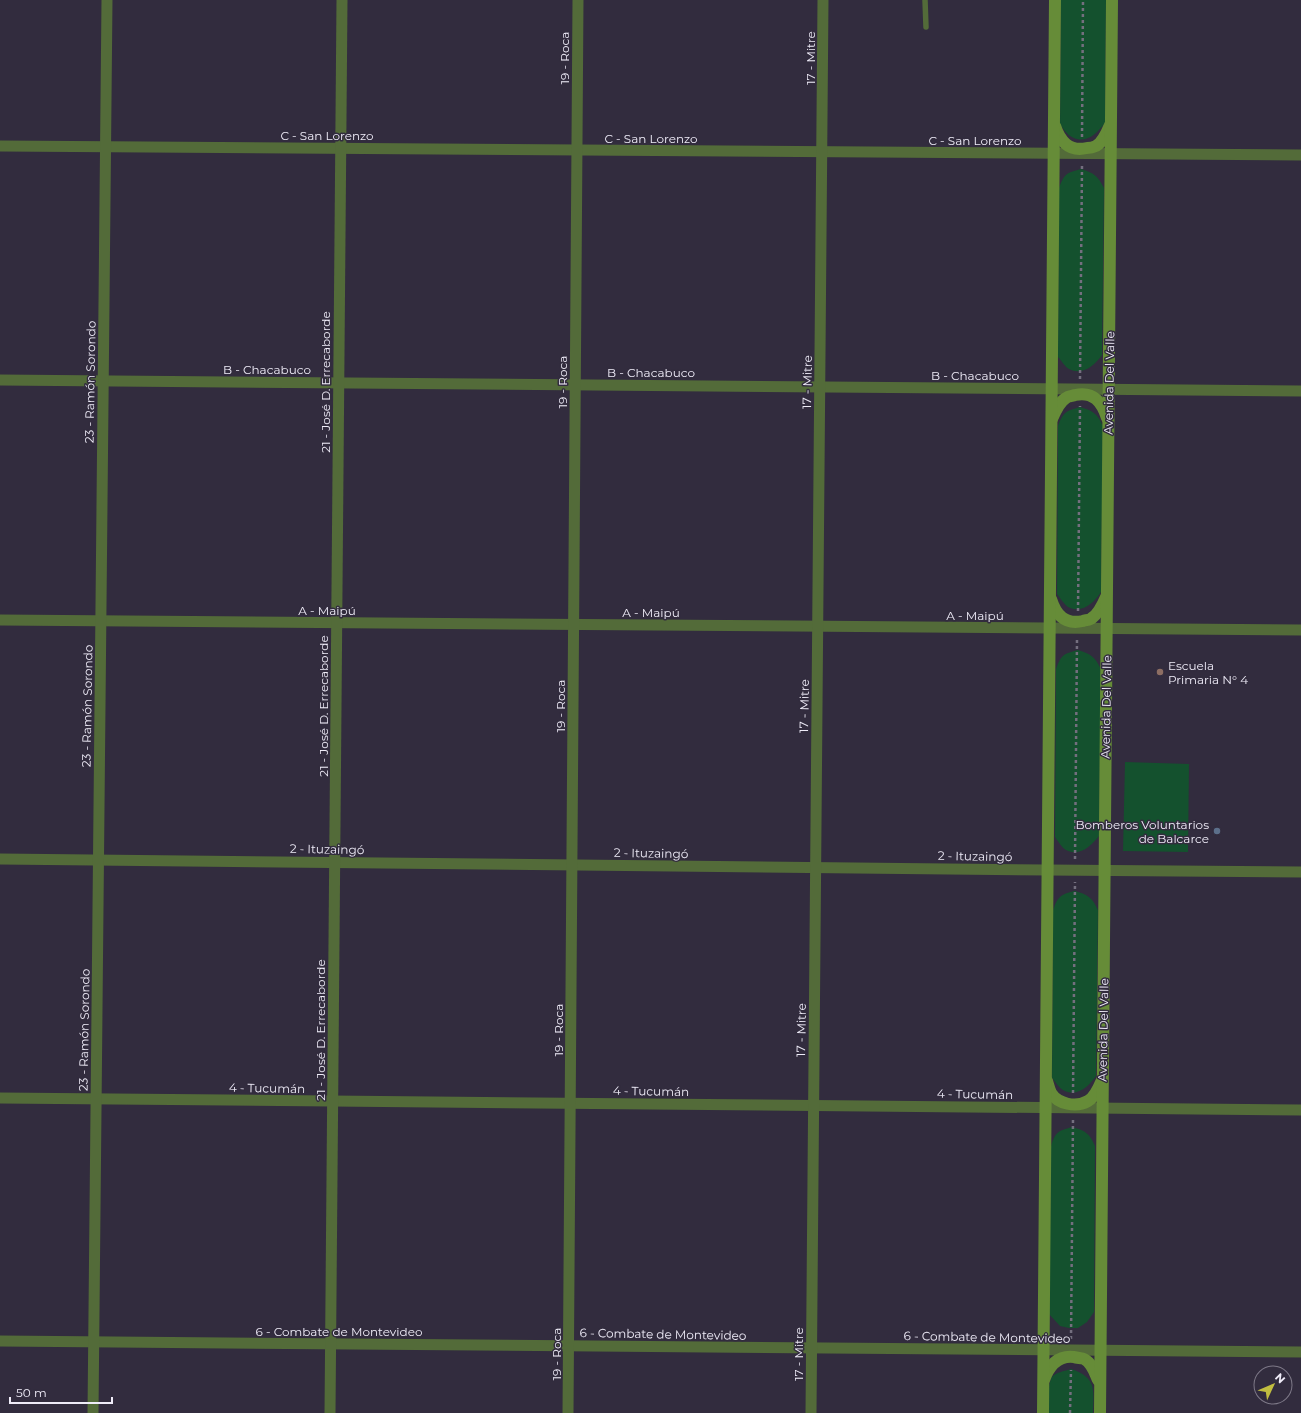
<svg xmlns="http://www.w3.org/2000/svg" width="1301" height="1413" viewBox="0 0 1301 1413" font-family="Montserrat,sans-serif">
  <rect width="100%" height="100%" fill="#322c3e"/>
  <!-- green -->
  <g fill="#14512e">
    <path d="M1061,0H1106L1105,123C1097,133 1086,145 1072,137C1067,135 1063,128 1060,125Z"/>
    <path d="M1081,169C1094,173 1098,176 1104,188L1102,355C1095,365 1083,376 1069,369C1065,367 1061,360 1058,357L1059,188C1064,174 1066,173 1081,169Z"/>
    <path d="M1080,407C1093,411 1097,413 1103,426L1101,592C1094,603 1082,614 1068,607C1064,604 1060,598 1057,594L1058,426C1063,412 1066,411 1080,407Z"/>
    <path d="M1078,650C1091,654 1095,657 1101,669L1099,836C1091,846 1080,857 1066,850C1062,848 1058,841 1055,837L1056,669C1061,655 1063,654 1078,650Z"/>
    <polygon points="1125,762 1189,764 1188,852 1123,851"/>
    <path d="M1075,891C1088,895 1092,897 1098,910L1096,1076C1089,1086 1077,1098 1063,1090C1059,1088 1055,1081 1052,1078L1053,910C1058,896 1061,894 1075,891Z"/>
    <path d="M1072,1127C1086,1131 1089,1133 1095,1146L1094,1312L1087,1322L1078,1328H1069L1060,1326L1049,1314L1051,1146C1055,1132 1058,1131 1072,1127Z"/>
    <path d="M1071,1369C1096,1377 1094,1389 1093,1413H1049C1049,1404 1047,1385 1052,1377C1056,1372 1065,1371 1071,1369Z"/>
  </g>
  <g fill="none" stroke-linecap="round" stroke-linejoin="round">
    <!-- path -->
    <g stroke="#746f7f" stroke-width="2.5" stroke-dasharray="3 3" stroke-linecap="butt">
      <polyline points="1082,137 1083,0"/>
      <polyline points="1080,379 1082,166"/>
      <polyline points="1078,611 1080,406"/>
      <polyline points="1075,859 1077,640"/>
      <polyline points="1073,1093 1075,882"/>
      <polyline points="1071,1339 1073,1120"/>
      <polyline points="1070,1413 1071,1370"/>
    </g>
    <!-- lane -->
    <polyline stroke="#536b39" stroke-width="5.5" points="925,0 926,27"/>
    <!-- street -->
    <g stroke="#536b39" stroke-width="11">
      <polyline points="0,146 1301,155"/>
      <polyline points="0,380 1301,391"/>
      <polyline points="0,620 1301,630"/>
      <polyline points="0,859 1047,870 1301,872"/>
      <polyline points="0,1098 1301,1110"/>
      <polyline points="0,1341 1301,1352"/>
      <polyline points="93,1413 107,0"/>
      <polyline points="330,1413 342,0"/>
      <polyline points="568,1413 578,0"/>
      <polyline points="811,1413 823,0"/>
    </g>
    <!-- secondary -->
    <g stroke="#668c38" stroke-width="12">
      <path d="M1055,126C1060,141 1069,152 1087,148C1089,148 1094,147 1096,146C1103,142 1107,132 1110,125"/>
      <path d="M1052,419C1055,412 1059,402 1066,398C1068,396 1072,396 1075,395C1093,391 1102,402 1107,418"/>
      <path d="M1051,599C1056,615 1065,625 1083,621C1086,620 1090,620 1092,618C1099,613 1103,604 1106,597"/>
      <path d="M1047,1081C1048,1084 1049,1089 1051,1093C1058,1104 1076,1108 1088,1101C1095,1097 1099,1087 1102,1080"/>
      <path d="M1044,1380C1049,1366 1058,1355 1074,1357C1077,1358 1082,1358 1084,1359C1092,1363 1095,1373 1098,1380"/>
      <polyline points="1043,1413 1055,0"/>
      <polyline points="1100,1413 1112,0"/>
    </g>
  </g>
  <!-- markers -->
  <circle fill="#8d6e63" stroke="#322c3e" stroke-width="1.5" cx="1160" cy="672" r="4"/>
  <circle fill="#5c6f8a" stroke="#322c3e" stroke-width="1.5" cx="1217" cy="831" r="4"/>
  <g text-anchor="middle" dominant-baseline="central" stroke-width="3" stroke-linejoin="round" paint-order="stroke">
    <!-- street labels -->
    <g font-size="12" fill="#efecf8" stroke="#322c3e">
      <text transform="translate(564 58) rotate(-90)">19 - Roca</text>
      <text transform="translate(810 58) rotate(-90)">17 - Mitre</text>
      <text x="327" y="135">C - San Lorenzo</text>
      <text x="651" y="138">C - San Lorenzo</text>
      <text x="975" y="140">C - San Lorenzo</text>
      <text x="267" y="369">B - Chacabuco</text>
      <text x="651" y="372">B - Chacabuco</text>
      <text x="975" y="375">B - Chacabuco</text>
      <text transform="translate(90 382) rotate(-89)">23 - Ramón Sorondo</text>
      <text transform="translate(325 382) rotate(-90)">21 - José D. Errecaborde</text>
      <text transform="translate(562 382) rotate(-90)">19 - Roca</text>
      <text transform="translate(807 382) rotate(-89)">17 - Mitre</text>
      <text transform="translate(1109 383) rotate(-89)">Avenida Del Valle</text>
      <text x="327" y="610">A - Maipú</text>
      <text x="651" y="612">A - Maipú</text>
      <text x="975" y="615">A - Maipú</text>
      <text transform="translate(87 706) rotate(-89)">23 - Ramón Sorondo</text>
      <text transform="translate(323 706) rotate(-90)">21 - José D. Errecaborde</text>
      <text transform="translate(560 706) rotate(-90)">19 - Roca</text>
      <text transform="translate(804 706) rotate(-89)">17 - Mitre</text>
      <text transform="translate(1106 707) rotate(-89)">Avenida Del Valle</text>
      <text transform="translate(327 849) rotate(1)">2 - Ituzaingó</text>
      <text transform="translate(651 853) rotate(1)">2 - Ituzaingó</text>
      <text transform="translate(975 856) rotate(1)">2 - Ituzaingó</text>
      <text transform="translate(84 1030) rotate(-89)">23 - Ramón Sorondo</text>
      <text transform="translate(320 1030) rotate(-90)">21 - José D. Errecaborde</text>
      <text transform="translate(558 1030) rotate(-90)">19 - Roca</text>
      <text transform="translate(801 1030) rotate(-89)">17 - Mitre</text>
      <text transform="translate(1103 1030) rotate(-89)">Avenida Del Valle</text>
      <text transform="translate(267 1088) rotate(1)">4 - Tucumán</text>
      <text transform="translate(651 1091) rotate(1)">4 - Tucumán</text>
      <text transform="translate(975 1094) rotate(1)">4 - Tucumán</text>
      <text x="339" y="1331">6 - Combate de Montevideo</text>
      <text transform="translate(663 1334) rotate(1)">6 - Combate de Montevideo</text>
      <text transform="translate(987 1337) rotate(1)">6 - Combate de Montevideo</text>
      <text transform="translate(556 1354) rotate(-90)">19 - Roca</text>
      <text transform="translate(798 1354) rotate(-90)">17 - Mitre</text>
    </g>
    <!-- poi labels -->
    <g font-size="12" fill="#efecf8" stroke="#322c3e" text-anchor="start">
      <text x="1168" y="665">Escuela<tspan x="1168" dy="14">Primaria N° 4</tspan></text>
      <text x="1209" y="824" text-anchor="end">Bomberos Voluntarios<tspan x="1209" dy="14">de Balcarce</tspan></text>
    </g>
  </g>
  <!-- north arrow -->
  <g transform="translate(1273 1385) rotate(46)"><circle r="19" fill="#322c3e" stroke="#7e7988"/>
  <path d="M0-3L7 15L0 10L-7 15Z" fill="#c1bd40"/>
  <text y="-6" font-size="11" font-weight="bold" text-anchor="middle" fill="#efecf8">N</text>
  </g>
  <!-- scale -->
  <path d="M10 1397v6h102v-6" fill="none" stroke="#efecf8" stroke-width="2"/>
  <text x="16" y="1397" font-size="12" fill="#efecf8" stroke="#322c3e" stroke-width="3" paint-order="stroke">50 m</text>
</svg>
